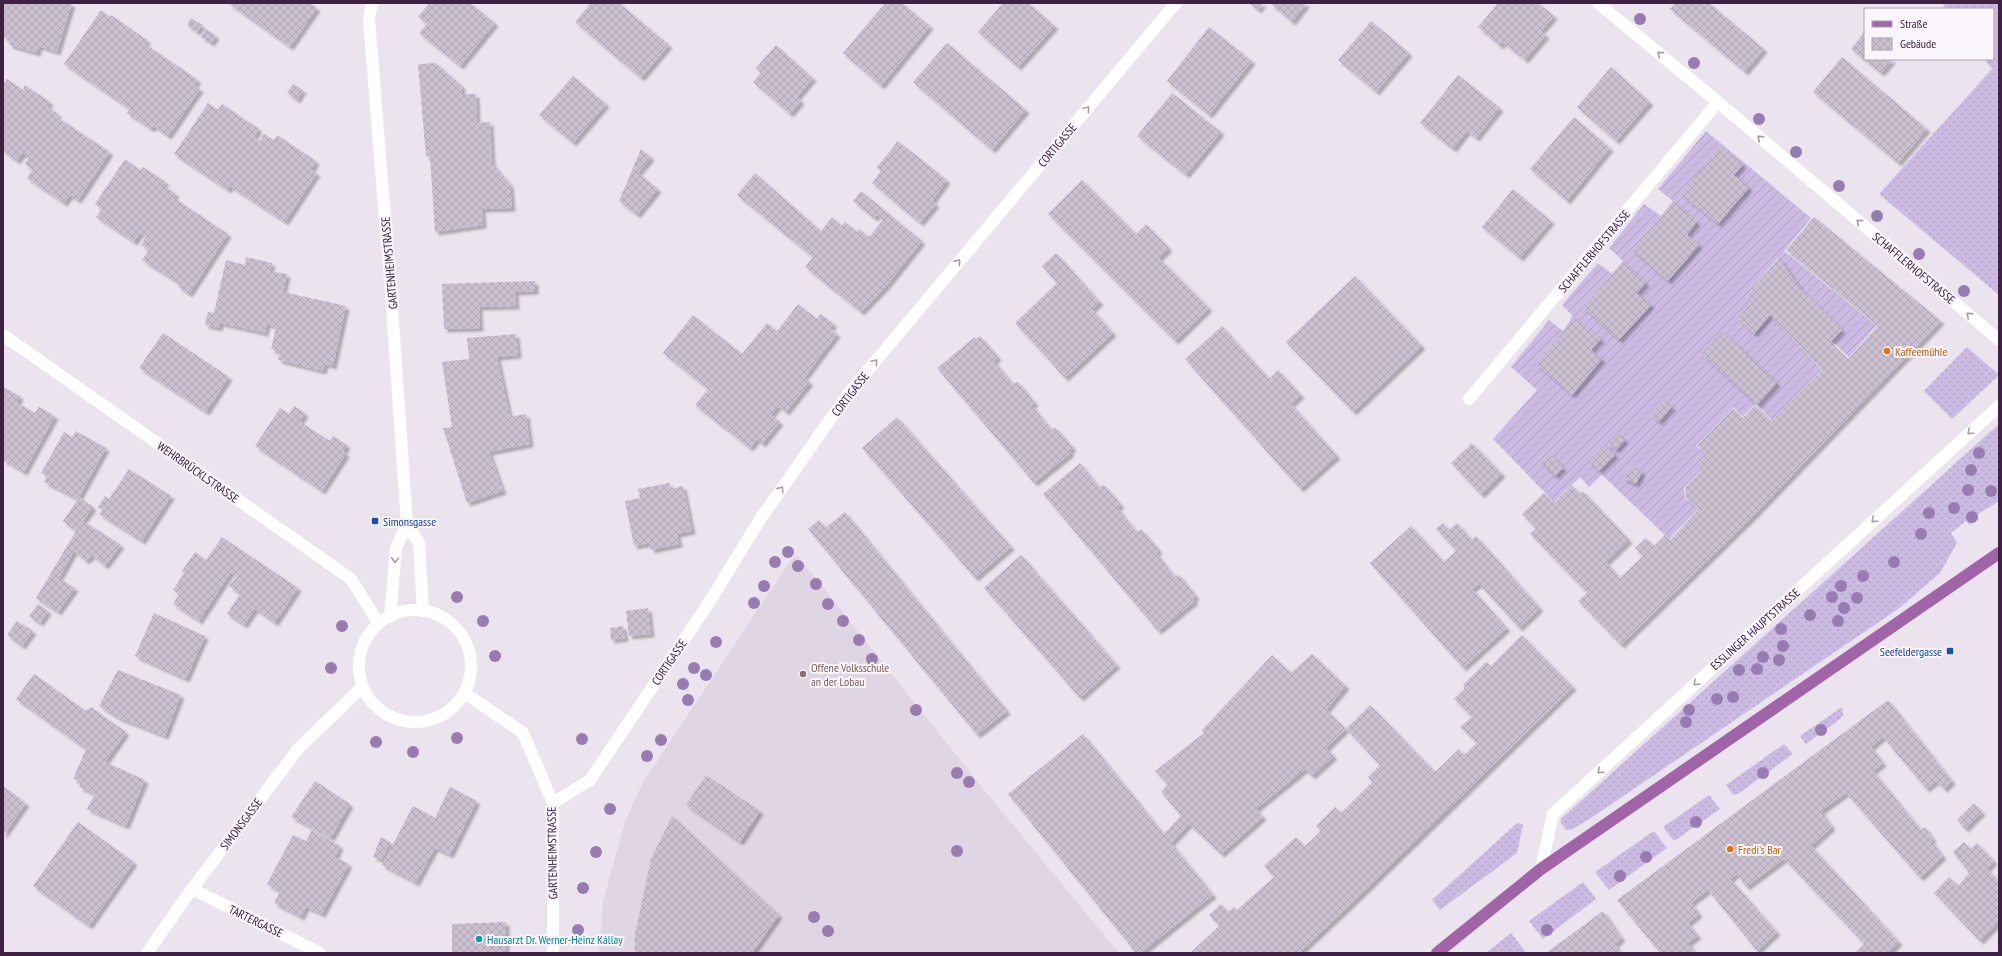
<svg xmlns="http://www.w3.org/2000/svg" width="2002" height="956" viewBox="0 0 2002 956" font-family="'PT Sans Narrow',sans-serif">
  <defs>
    <pattern id="grass-dots" width="8" height="8" patternUnits="userSpaceOnUse"><rect width="8" height="8" fill="#cbbbe2"/><path d="M2 2h.1M6 6h.1" fill="none" stroke="#afa0c3" stroke-width="1.8" stroke-linecap="round"/></pattern>
    <pattern id="garden-furrows" width="10" height="10" patternUnits="userSpaceOnUse"><rect width="10" height="10" fill="#cbbbe2"/><path d="M-1 1l2-2M0 10L10 0M9 11l2-2" fill="none" stroke="#afa0c3"/></pattern>
    <pattern id="building-cross-hatch" width="8" height="8" patternUnits="userSpaceOnUse"><rect width="8" height="8" fill="#cbc0d0"/><path d="M0 0l8 8M0 8l8-8" fill="none" stroke="#afa5b4"/></pattern>
    <filter id="shadow"><feDropShadow dx="3.5" dy="3.5" stdDeviation="1" flood-color="#0004"/></filter>
  </defs>
  <rect width="100%" height="100%" fill="#ebe4ef"/>
  <!-- built -->
  <polygon fill="#dfd5e3" points="797,555 989,796 1119,953 599,953 603,902 625,822 642,784 788,564"/>
  <!-- grass -->
  <g fill="url(#grass-dots)">
    <polygon points="1942,3 1999,3 1999,295 1879,194 1992,69 1984,59 1993,59 1993,9 1946,9"/>
    <polygon points="1967,347 1999,375 1952,419 1924,391"/>
    <polygon points="1999,424 1999,501 1977,515 1979,519 1970,525 1966,521 1951,533 1957,543 1940,573 1898,609 1594,816 1573,829 1566,830 1561,823 1561,819"/>
    <polygon points="1842,707 1843,715 1840,719 1806,744 1800,736"/>
    <polygon points="1784,744 1793,754 1738,794 1733,795 1726,785"/>
    <polygon points="1709,795 1720,809 1674,841 1663,827"/>
    <polygon points="1520,823 1523,825 1517,853 1440,910 1432,900 1516,824"/>
    <polygon points="1654,831 1667,848 1609,890 1595,872"/>
    <polygon points="1583,882 1596,899 1543,939 1529,921"/>
    <polygon points="1511,933 1525,951 1523,953 1486,953"/>
  </g>
  <!-- garden -->
  <polygon fill="url(#garden-furrows)" points="1706,131 1811,218 1784,251 1876,326 1849,357 1832,341 1842,330 1802,291 1778,258 1746,296 1752,301 1738,318 1754,334 1770,315 1821,370 1772,420 1756,403 1743,416 1733,407 1696,445 1706,455 1696,465 1701,470 1684,487 1685,498 1698,509 1669,539 1602,475 1589,487 1580,477 1554,502 1493,439 1537,390 1511,367 1549,320 1563,331 1573,316 1562,305 1598,263 1612,274 1623,261 1609,248 1644,204 1661,216 1673,201 1658,189"/>
  <!-- building -->
  <g fill="url(#building-cross-hatch)" filter="url(#shadow)">
    <polygon points="3,3 72,3 57,52 39,46 37,53 9,45 10,39 3,37"/>
    <polygon points="228,3 310,3 317,8 290,47"/>
    <polygon points="429,3 470,3 495,23 460,66 419,33 427,24 418,17"/>
    <polygon points="591,3 619,3 669,45 641,78 575,22"/>
    <polygon points="885,3 902,3 930,26 881,86 843,53"/>
    <polygon points="1003,3 1028,3 1055,26 1018,67 978,32"/>
    <polygon points="1249,3 1263,3 1258,10"/>
    <polygon points="1270,3 1307,3 1292,22"/>
    <polygon points="1498,3 1538,3 1554,16 1541,31 1546,35 1525,60 1503,42 1500,46 1478,27"/>
    <polygon points="1676,3 1709,3 1764,49 1745,72 1670,9"/>
    <polygon points="101,10 110,17 111,15 147,40 145,44 198,80 194,85 200,89 168,136 154,126 151,129 127,113 130,109 64,64"/>
    <polygon points="191,18 202,25 197,32 187,25"/>
    <polygon points="1371,21 1409,53 1376,92 1338,60"/>
    <polygon points="1209,27 1252,61 1209,115 1167,81"/>
    <polygon points="206,29 216,36 211,43 201,37"/>
    <polygon points="1865,31 1865,59 1893,59 1881,73 1851,49"/>
    <polygon points="947,43 1026,110 992,150 913,82"/>
    <polygon points="776,45 813,78 797,97 801,101 790,114 753,82 761,73 756,68"/>
    <polygon points="1842,57 1927,129 1898,163 1813,92"/>
    <polygon points="436,63 462,86 461,94 476,94 477,123 490,122 492,163 510,184 512,208 482,209 483,225 435,232 430,156 426,156 418,64"/>
    <polygon points="1611,67 1650,102 1616,141 1577,107"/>
    <polygon points="1458,75 1500,108 1476,138 1467,131 1453,149 1420,123"/>
    <polygon points="573,76 606,104 573,143 539,115"/>
    <polygon points="7,79 23,90 25,85 50,102 47,106 58,114 57,117 110,152 78,200 70,195 64,203 27,178 33,169 25,164 29,157 23,153 17,161 3,151 3,85"/>
    <polygon points="293,84 303,90 297,100 287,93"/>
    <polygon points="1172,93 1221,132 1186,175 1137,136"/>
    <polygon points="208,103 218,110 222,104 259,129 254,137 260,141 264,134 274,140 277,135 316,161 311,170 317,173 285,222 230,186 228,190 174,154"/>
    <polygon points="1574,117 1610,148 1567,201 1530,169"/>
    <polygon points="898,141 947,180 932,201 936,204 920,223 872,183 881,171 877,167"/>
    <polygon points="1720,146 1743,165 1734,175 1749,188 1718,224 1681,194"/>
    <polygon points="641,149 651,157 638,173 658,189 637,215 619,201"/>
    <polygon points="125,159 140,170 143,167 166,182 163,185 176,194 173,197 228,234 189,294 178,287 180,284 142,260 149,250 141,245 146,237 140,233 134,242 96,217 102,209 95,204"/>
    <polygon points="755,173 821,231 832,217 842,226 845,222 857,232 859,229 869,237 883,220 877,215 874,218 853,201 861,191 922,241 887,285 861,312 805,267 813,257 737,195"/>
    <polygon points="1082,180 1136,234 1146,224 1169,248 1159,258 1209,308 1175,341 1048,214"/>
    <polygon points="1513,189 1551,221 1520,258 1482,227"/>
    <polygon points="1674,202 1697,222 1687,235 1699,245 1668,281 1632,250"/>
    <polygon points="1814,217 1941,321 1751,518 1621,645 1578,601 1587,593 1530,534 1536,528 1522,514 1544,493 1554,503 1572,485 1581,494 1583,491 1629,540 1606,562 1620,578 1643,556 1635,548 1646,538 1654,546 1665,535 1670,540 1699,509 1686,498 1685,487 1702,470 1696,465 1706,455 1697,445 1733,408 1743,418 1755,405 1771,421 1822,370 1770,315 1754,334 1738,318 1752,301 1746,296 1779,258 1802,291 1842,330 1830,342 1848,359 1878,326 1786,250"/>
    <polygon points="1056,253 1100,302 1092,309 1113,333 1065,378 1015,323 1057,283 1042,266"/>
    <polygon points="246,257 272,263 270,271 287,274 283,292 346,306 333,366 325,364 323,371 278,360 280,352 271,349 276,327 267,324 265,333 220,323 219,328 205,325 208,312 214,313 226,260 245,265"/>
    <polygon points="1623,262 1646,283 1637,293 1651,305 1619,340 1583,307"/>
    <polygon points="1355,276 1422,346 1353,412 1286,342"/>
    <polygon points="535,281 535,291 515,292 516,306 479,307 480,328 444,329 442,284"/>
    <polygon points="798,304 817,319 821,314 834,324 830,328 837,334 804,378 810,382 786,412 778,406 771,415 780,422 762,444 757,439 750,448 695,405 708,389 663,353 693,315 742,354 767,323 777,331"/>
    <polygon points="1575,318 1601,339 1591,350 1602,359 1572,395 1536,364"/>
    <polygon points="1222,326 1269,379 1278,370 1301,395 1291,404 1337,456 1300,489 1185,359"/>
    <polygon points="1723,332 1777,383 1757,405 1702,354"/>
    <polygon points="163,333 229,377 206,412 139,368"/>
    <polygon points="516,334 518,355 497,357 510,417 526,414 530,444 489,452 503,491 467,503 443,428 452,427 442,362 469,359 467,338"/>
    <polygon points="980,336 998,357 994,361 1013,384 1018,382 1035,403 1031,405 1052,430 1055,427 1073,448 1069,451 1071,453 1034,483 937,368 975,337 976,339"/>
    <polygon points="3,387 20,396 17,403 35,413 39,407 55,416 24,472 3,460"/>
    <polygon points="1664,400 1672,407 1659,422 1651,415"/>
    <polygon points="294,406 305,413 300,422 330,441 333,436 347,445 343,452 346,454 322,491 255,446 280,408 289,414"/>
    <polygon points="897,417 1011,547 975,578 862,448"/>
    <polygon points="76,431 106,448 79,497 93,507 83,521 121,545 105,566 92,555 86,561 74,551 59,578 75,588 58,612 36,598 76,531 63,521 78,499 44,482 48,476 41,473 64,432 72,437"/>
    <polygon points="1617,433 1625,440 1616,450 1608,443"/>
    <polygon points="1472,443 1502,474 1481,495 1451,463"/>
    <polygon points="1605,445 1615,455 1599,471 1589,461"/>
    <polygon points="1550,454 1563,468 1555,476 1541,462"/>
    <polygon points="1080,463 1099,487 1104,485 1121,505 1117,508 1137,532 1142,530 1159,550 1156,553 1175,577 1179,575 1196,596 1193,599 1195,601 1158,631 1043,494"/>
    <polygon points="1631,465 1642,472 1636,484 1623,478"/>
    <polygon points="129,469 171,496 142,541 99,514 103,510 98,507 105,496 109,499"/>
    <polygon points="669,483 671,489 683,486 692,531 677,534 679,544 651,550 650,543 634,546 625,501 640,498 638,489"/>
    <polygon points="845,512 1007,711 977,735 808,529 819,520 825,528"/>
    <polygon points="1443,523 1449,530 1457,523 1472,540 1476,536 1540,608 1519,628 1479,584 1472,589 1507,628 1463,668 1370,563 1411,526 1444,562 1456,551 1436,529"/>
    <polygon points="222,537 298,588 275,623 255,609 244,625 227,614 240,594 229,586 237,576 231,572 199,621 173,604 179,594 173,590 184,573 182,571 195,552 206,560"/>
    <polygon points="1021,555 1117,665 1080,698 984,588"/>
    <polygon points="38,604 48,611 40,623 29,616"/>
    <polygon points="648,608 651,634 629,636 626,611"/>
    <polygon points="154,613 205,636 186,679 135,656"/>
    <polygon points="17,621 33,631 22,646 7,635"/>
    <polygon points="623,626 625,638 611,640 610,628"/>
    <polygon points="1522,635 1573,687 1356,899 1299,953 1190,953 1219,926 1209,915 1221,904 1228,912 1234,907 1237,910 1274,877 1264,866 1296,837 1304,847 1321,831 1316,826 1335,807 1341,813 1372,782 1368,777 1380,765 1346,729 1370,705 1435,772 1459,749 1464,755 1477,743 1460,727 1472,717 1454,699 1465,688 1463,685 1486,662 1491,666"/>
    <polygon points="1312,654 1346,686 1326,710 1346,729 1326,748 1334,756 1312,776 1305,769 1256,809 1263,817 1221,854 1189,824 1171,843 1213,895 1141,953 1136,953 1008,794 1083,734 1164,834 1181,816 1161,792 1168,784 1155,771 1204,733 1202,730 1272,655 1291,673"/>
    <polygon points="118,670 181,695 165,736 119,718 99,706"/>
    <polygon points="34,674 86,711 91,707 126,732 105,762 145,780 126,826 87,809 95,794 79,787 81,781 73,779 86,749 16,699"/>
    <polygon points="1888,700 1952,781 1944,789 1936,781 1926,789 1883,737 1871,747 1883,763 1873,771 1921,830 1925,827 1933,839 1931,841 1943,856 1920,878 1846,793 1821,811 1832,827 1811,846 1899,942 1888,953 1855,953 1864,944 1784,859 1746,887 1737,874 1730,879 1777,932 1757,951 1708,890 1691,903 1699,914 1688,923 1698,936 1688,943 1695,953 1660,953 1617,900"/>
    <polygon points="706,775 760,811 740,842 686,805"/>
    <polygon points="315,781 350,804 331,838 291,817"/>
    <polygon points="3,786 26,803 3,836"/>
    <polygon points="450,787 477,801 450,855 435,848 416,883 382,865 413,806 435,818"/>
    <polygon points="1974,803 1982,812 1965,829 1957,820"/>
    <polygon points="672,816 779,915 752,953 635,953 635,934 651,859"/>
    <polygon points="78,822 134,862 89,926 33,886"/>
    <polygon points="312,830 340,846 335,857 349,864 322,914 306,907 301,917 274,903 280,892 267,884 293,835 306,841"/>
    <polygon points="381,837 390,842 382,860 373,857"/>
    <polygon points="1964,842 1970,849 1977,843 1994,861 1987,869 1999,881 1999,922 1980,941 1934,893 1949,877 1958,886 1969,873 1953,852"/>
    <polygon points="1603,911 1622,938 1615,944 1620,953 1546,953"/>
    <polygon points="506,922 506,953 452,953 452,924"/>
  </g>
  <g fill="none" stroke-linecap="round" stroke-linejoin="round">
    <!-- street -->
    <g stroke="#fff" stroke-width="12">
      <polyline points="372,3 369,19 391,293 407,524 396,548 390,617"/>
      <polyline points="1598,3 1718,102 1999,340"/>
      <polyline points="3,335 351,579 378,622"/>
      <polyline points="1469,399 1718,102"/>
      <polyline points="407,524 419,543 423,611"/>
      <circle cx="415" cy="666" r="56"/>
      <polyline points="465,693 523,733 553,803 553,953"/>
      <polyline points="553,803 590,780 710,601 759,521 848,394 1176,3"/>
      <polyline points="1541,869 1553,814 1999,406"/>
      <polyline points="192,889 320,953"/>
      <polyline points="147,953 192,889 298,749 362,687"/>
    </g>
    <!-- primary -->
    <polyline stroke="#a164a9" stroke-width="12" points="1437,953 1541,869 1999,553"/>
  </g>
  <!-- trees -->
  <g fill="#987cb1">
    <circle cx="1640" cy="19" r="6"/>
    <circle cx="1694" cy="63" r="6"/>
    <circle cx="1759" cy="119" r="6"/>
    <circle cx="1796" cy="152" r="6"/>
    <circle cx="1839" cy="186" r="6"/>
    <circle cx="1877" cy="216" r="6"/>
    <circle cx="1919" cy="254" r="6"/>
    <circle cx="1964" cy="291" r="6"/>
    <circle cx="1979" cy="453" r="6"/>
    <circle cx="1971" cy="470" r="6"/>
    <circle cx="1968" cy="490" r="6"/>
    <circle cx="1991" cy="491" r="6"/>
    <circle cx="1954" cy="508" r="6"/>
    <circle cx="1929" cy="513" r="6"/>
    <circle cx="1972" cy="517" r="6"/>
    <circle cx="1921" cy="534" r="6"/>
    <circle cx="788" cy="552" r="6"/>
    <circle cx="775" cy="562" r="6"/>
    <circle cx="1894" cy="562" r="6"/>
    <circle cx="798" cy="566" r="6"/>
    <circle cx="1863" cy="576" r="6"/>
    <circle cx="816" cy="584" r="6"/>
    <circle cx="764" cy="586" r="6"/>
    <circle cx="1841" cy="586" r="6"/>
    <circle cx="457" cy="597" r="6"/>
    <circle cx="1832" cy="597" r="6"/>
    <circle cx="1857" cy="598" r="6"/>
    <circle cx="754" cy="603" r="6"/>
    <circle cx="828" cy="604" r="6"/>
    <circle cx="1844" cy="608" r="6"/>
    <circle cx="1810" cy="615" r="6"/>
    <circle cx="483" cy="621" r="6"/>
    <circle cx="843" cy="621" r="6"/>
    <circle cx="1838" cy="621" r="6"/>
    <circle cx="342" cy="626" r="6"/>
    <circle cx="1781" cy="629" r="6"/>
    <circle cx="859" cy="640" r="6"/>
    <circle cx="716" cy="642" r="6"/>
    <circle cx="1783" cy="646" r="6"/>
    <circle cx="495" cy="656" r="6"/>
    <circle cx="1763" cy="657" r="6"/>
    <circle cx="872" cy="659" r="6"/>
    <circle cx="1779" cy="660" r="6"/>
    <circle cx="331" cy="668" r="6"/>
    <circle cx="694" cy="668" r="6"/>
    <circle cx="1757" cy="669" r="6"/>
    <circle cx="1739" cy="670" r="6"/>
    <circle cx="706" cy="675" r="6"/>
    <circle cx="683" cy="684" r="6"/>
    <circle cx="1733" cy="697" r="6"/>
    <circle cx="1717" cy="699" r="6"/>
    <circle cx="688" cy="700" r="6"/>
    <circle cx="916" cy="710" r="6"/>
    <circle cx="1689" cy="710" r="6"/>
    <circle cx="1686" cy="722" r="6"/>
    <circle cx="1821" cy="730" r="6"/>
    <circle cx="457" cy="738" r="6"/>
    <circle cx="582" cy="739" r="6"/>
    <circle cx="661" cy="740" r="6"/>
    <circle cx="376" cy="742" r="6"/>
    <circle cx="413" cy="752" r="6"/>
    <circle cx="647" cy="756" r="6"/>
    <circle cx="957" cy="773" r="6"/>
    <circle cx="1763" cy="773" r="6"/>
    <circle cx="969" cy="782" r="6"/>
    <circle cx="610" cy="809" r="6"/>
    <circle cx="1696" cy="822" r="6"/>
    <circle cx="957" cy="851" r="6"/>
    <circle cx="596" cy="852" r="6"/>
    <circle cx="1646" cy="857" r="6"/>
    <circle cx="1620" cy="876" r="6"/>
    <circle cx="583" cy="888" r="6"/>
    <circle cx="814" cy="917" r="6"/>
    <circle cx="578" cy="930" r="6"/>
    <circle cx="1547" cy="930" r="6"/>
    <circle cx="828" cy="931" r="6"/>
  </g>
  <!-- one-way arrows -->
  <defs><path id="oneway-chevron" d="M-2-3.5L2.5 0L-2 3.5" fill="none" stroke-width="1.6" stroke-linecap="round" stroke-linejoin="round"/></defs>
  <g stroke="#a89baa">
    <use href="#oneway-chevron" transform="translate(1660 54) rotate(-140)"/>
    <use href="#oneway-chevron" transform="translate(1087 109) rotate(-50)"/>
    <use href="#oneway-chevron" transform="translate(1760 138) rotate(-140)"/>
    <use href="#oneway-chevron" transform="translate(1859 222) rotate(-140)"/>
    <use href="#oneway-chevron" transform="translate(958 262) rotate(-50)"/>
    <use href="#oneway-chevron" transform="translate(1969 315) rotate(-140)"/>
    <use href="#oneway-chevron" transform="translate(875 362) rotate(-50)"/>
    <use href="#oneway-chevron" transform="translate(1970 432) rotate(138)"/>
    <use href="#oneway-chevron" transform="translate(781 489) rotate(-55)"/>
    <use href="#oneway-chevron" transform="translate(1874 520) rotate(138)"/>
    <use href="#oneway-chevron" transform="translate(395 560) rotate(94)"/>
    <use href="#oneway-chevron" transform="translate(1696 683) rotate(138)"/>
    <use href="#oneway-chevron" transform="translate(1600 771) rotate(138)"/>
  </g>
  <!-- markers -->
  <g fill="#e8710a" stroke="#f9f5fb" stroke-width="1.5">
    <circle cx="1887" cy="351" r="4"/>
    <circle cx="1730" cy="849" r="4"/>
  </g>
  <g fill="#1a4fb4" stroke="#f9f5fb" stroke-width="1.5">
    <rect x="371" y="517" width="8" height="8" rx="2"/>
    <rect x="1946" y="647" width="8" height="8" rx="2"/>
  </g>
  <circle fill="#8d6e63" stroke="#f9f5fb" stroke-width="1.5" cx="803" cy="674" r="4"/>
  <circle fill="#0f9aa8" stroke="#f9f5fb" stroke-width="1.5" cx="479" cy="939" r="4"/>
  <g text-anchor="middle" dominant-baseline="central" stroke-width="4" stroke-linejoin="round" paint-order="stroke">
    <!-- street labels -->
    <g font-size="12" fill="#3e2143" stroke="#f9f5fb">
      <text transform="translate(1057 145) rotate(-50)">CORTIGASSE</text>
      <text transform="translate(1594 251) rotate(-50)">SCHAFFLERHOFSTRASSE</text>
      <text transform="translate(389 263) rotate(-95)">GARTENHEIMSTRASSE</text>
      <text transform="translate(1914 268) rotate(40)">SCHAFFLERHOFSTRASSE</text>
      <text transform="translate(850 394) rotate(-52)">CORTIGASSE</text>
      <text transform="translate(198 472) rotate(35)">WEHRBRÜCKLSTRASSE</text>
      <text transform="translate(1755 629) rotate(-42)">ESSLINGER HAUPTSTRASSE</text>
      <text transform="translate(669 662) rotate(-56)">CORTIGASSE</text>
      <text transform="translate(241 824) rotate(-53)">SIMONSGASSE</text>
      <text transform="translate(552 853) rotate(-91)">GARTENHEIMSTRASSE</text>
      <text transform="translate(256 921) rotate(26)">TARTERGASSE</text>
    </g>
    <!-- food labels -->
    <g font-size="12" fill="#c56008" stroke="#f9f5fb" text-anchor="start">
      <text x="1895" y="351">Kaffeemühle</text>
      <text x="1738" y="849">Fredi's Bar</text>
    </g>
    <!-- transit labels -->
    <g font-size="12" fill="#164399" stroke="#f9f5fb" text-anchor="start">
      <text x="383" y="521">Simonsgasse</text>
      <text x="1942" y="651" text-anchor="end">Seefeldergasse</text>
    </g>
    <!-- education labels -->
    <g font-size="12" fill="#785e54" stroke="#f9f5fb" text-anchor="start">
      <text x="811" y="667">Offene Volksschule<tspan x="811" dy="14">an der Lobau</tspan></text>
    </g>
    <!-- culture labels -->
    <g font-size="12" fill="#0d838f" stroke="#f9f5fb" text-anchor="start">
      <text x="487" y="939">Hausarzt Dr. Werner-Heinz Kállay</text>
    </g>
  </g>
  <!-- border -->
  <rect width="2002" height="956" fill="none" stroke="#3e2143" stroke-width="8"/>
  <!-- legend -->
  <rect x="1864" y="8" width="130" height="52" fill="#f9f5fb" stroke="#aea0b1"/>
  <rect x="1872" y="21" width="20" height="6" fill="#a164a9" stroke="#aea0b1"/>
  <text x="1900" y="28" font-size="12" fill="#3e2143">Straße</text>
  <rect x="1872" y="38" width="20" height="12" fill="url(#building-cross-hatch)" stroke="#aea0b1"/>
  <text x="1900" y="48" font-size="12" fill="#3e2143">Gebäude</text>
</svg>
